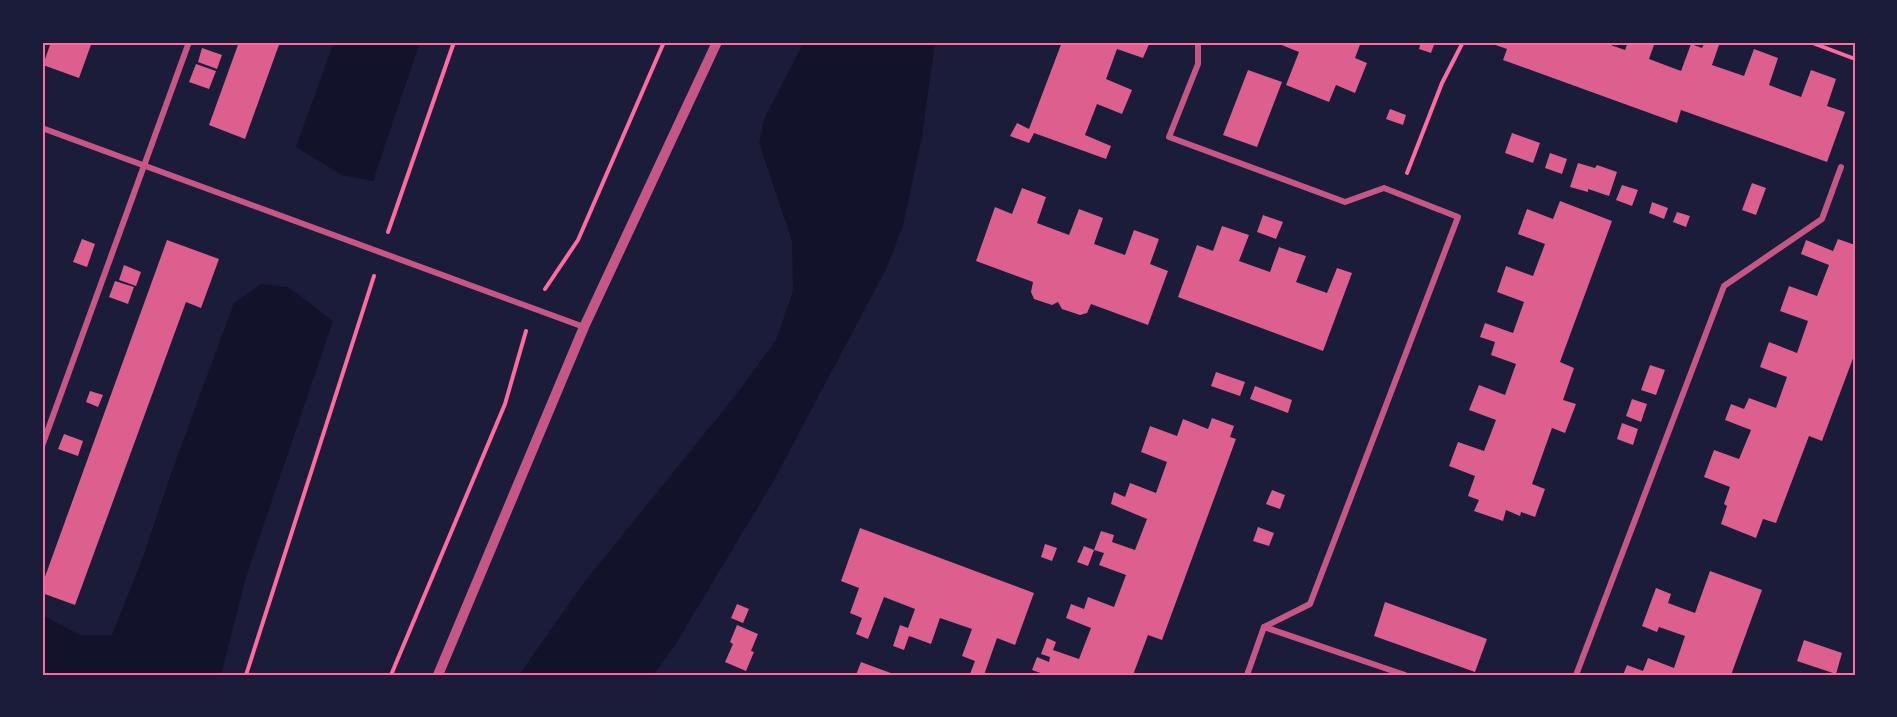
<svg xmlns="http://www.w3.org/2000/svg" width="1897" height="717" viewBox="0 0 1897 717" font-family="'Golos Text',sans-serif">
  <rect width="100%" height="100%" fill="#1b1b3a"/>
  <!-- water -->
  <g fill="#12122b">
    <polygon points="334,42 420,42 373,181 342,175 296,147"/>
    <polygon points="804,42 935,42 922,137 903,226 886,269 774,480 675,645 653,675 519,675 582,585 739,391 776,340 793,292 792,241 759,143 764,119"/>
    <polygon points="261,284 288,287 333,321 246,577 221,675 42,675 42,615 80,635 112,635 142,560 173,468 234,303"/>
  </g>
  <!-- building -->
  <g fill="#dd5f8e">
    <polygon points="51,42 92,42 79,78 43,65"/>
    <polygon points="239,42 280,42 245,139 209,125"/>
    <polygon points="1062,42 1150,42 1143,58 1117,49 1106,79 1132,90 1122,114 1097,104 1085,135 1111,146 1106,159 1034,133 1029,143 1010,136 1017,123 1029,129"/>
    <polygon points="1274,42 1361,42 1355,58 1367,63 1355,93 1336,85 1329,102 1286,85 1299,52"/>
    <polygon points="1421,42 1435,42 1431,53 1419,49"/>
    <polygon points="1487,42 1602,42 1625,50 1628,42 1655,42 1649,59 1681,71 1691,44 1702,48 1705,42 1720,42 1712,65 1744,76 1754,49 1778,58 1769,85 1801,97 1811,70 1836,79 1827,106 1845,112 1827,162 1681,110 1677,123 1503,60 1507,49"/>
    <polygon points="202,48 222,55 217,69 198,62"/>
    <polygon points="196,64 216,71 209,89 189,82"/>
    <polygon points="1248,70 1282,82 1257,147 1223,135"/>
    <polygon points="1390,109 1406,115 1403,125 1386,119"/>
    <polygon points="1512,133 1540,143 1533,163 1505,153"/>
    <polygon points="1550,153 1567,159 1562,174 1545,168"/>
    <polygon points="1578,163 1595,168 1597,165 1617,172 1609,196 1588,189 1588,192 1570,187"/>
    <polygon points="1752,183 1766,188 1756,215 1742,210"/>
    <polygon points="1622,185 1638,190 1632,206 1616,200"/>
    <polygon points="1022,188 1046,197 1037,223 1069,235 1079,209 1103,218 1094,244 1111,250 1125,255 1134,230 1159,239 1150,264 1168,271 1148,325 1091,304 1087,313 1080,315 1062,309 1058,302 1052,305 1034,299 1031,292 1033,282 976,261 995,207 1012,214"/>
    <polygon points="1560,201 1612,221 1560,362 1574,368 1563,400 1576,404 1565,433 1552,428 1532,484 1545,489 1535,517 1521,512 1520,516 1506,510 1503,521 1474,511 1479,500 1468,496 1475,476 1449,466 1458,442 1484,451 1496,420 1469,410 1479,385 1505,395 1516,364 1491,355 1495,342 1480,337 1485,323 1513,333 1524,302 1497,292 1506,266 1533,276 1545,244 1518,234 1527,209 1553,219"/>
    <polygon points="1652,202 1668,208 1664,219 1649,213"/>
    <polygon points="1677,212 1690,216 1686,227 1673,222"/>
    <polygon points="1263,215 1283,222 1276,239 1257,232"/>
    <polygon points="1222,226 1249,235 1239,261 1270,272 1279,247 1293,252 1306,256 1296,282 1327,293 1337,268 1352,273 1323,351 1178,297 1197,245 1213,251"/>
    <polygon points="82,239 95,244 87,267 73,262"/>
    <polygon points="1838,239 1855,245 1855,353 1822,441 1809,436 1776,523 1763,519 1756,538 1721,524 1727,506 1724,504 1730,487 1704,477 1714,450 1739,459 1751,430 1725,420 1731,404 1744,409 1749,398 1776,408 1787,377 1760,367 1769,342 1797,353 1808,321 1780,311 1789,286 1817,296 1829,265 1801,254 1806,240 1833,251"/>
    <polygon points="167,240 219,259 201,308 186,302 75,605 42,593 42,585"/>
    <polygon points="124,265 141,272 136,286 119,280"/>
    <polygon points="115,281 134,287 128,304 109,297"/>
    <polygon points="1650,365 1665,370 1656,395 1641,390"/>
    <polygon points="1216,372 1245,382 1240,396 1211,386"/>
    <polygon points="1255,386 1292,400 1288,413 1250,399"/>
    <polygon points="90,391 103,395 98,407 86,402"/>
    <polygon points="1632,399 1647,404 1641,422 1626,416"/>
    <polygon points="1212,418 1234,426 1230,437 1236,439 1162,640 1148,635 1133,675 1046,675 1032,670 1037,657 1049,662 1050,657 1041,654 1047,638 1056,642 1053,650 1079,659 1091,628 1066,618 1071,604 1084,609 1088,597 1114,607 1126,575 1099,565 1104,553 1094,550 1101,531 1114,535 1112,542 1135,550 1147,519 1111,504 1114,492 1125,497 1130,483 1156,493 1167,462 1141,452 1150,426 1177,436 1183,419 1208,429"/>
    <polygon points="1622,423 1638,429 1633,445 1617,439"/>
    <polygon points="64,434 83,441 78,456 58,449"/>
    <polygon points="1272,490 1285,495 1280,509 1266,504"/>
    <polygon points="1258,527 1274,533 1269,546 1253,541"/>
    <polygon points="860,528 1034,593 1015,645 997,638 984,675 970,674 975,661 962,656 972,629 940,618 931,644 909,636 904,650 893,646 900,625 908,628 915,609 884,597 868,639 856,634 862,618 850,613 859,588 841,581"/>
    <polygon points="1045,544 1057,548 1052,561 1041,557"/>
    <polygon points="1084,546 1094,550 1088,566 1077,562"/>
    <polygon points="1710,571 1762,590 1731,675 1623,675 1627,665 1643,671 1648,658 1674,668 1685,636 1659,627 1657,632 1642,626 1656,588 1671,594 1668,603 1695,613"/>
    <polygon points="1385,602 1487,639 1475,672 1374,636"/>
    <polygon points="737,604 749,609 743,623 731,618"/>
    <polygon points="737,625 758,634 751,651 754,652 746,671 725,662 733,644 730,642"/>
    <polygon points="1804,640 1842,653 1836,674 1797,661"/>
    <polygon points="861,662 896,675 856,675"/>
  </g>
  <g fill="none" stroke-linecap="round" stroke-linejoin="round">
    <!-- path -->
    <g stroke="#ff6b9d" stroke-width="4">
      <polyline points="1810,42 1855,59"/>
      <polyline points="1407,173 1442,83 1463,42"/>
      <polyline points="388,232 454,42"/>
      <polyline points="545,289 578,240 664,42"/>
      <polyline points="246,675 374,276"/>
      <polyline points="391,675 505,404 526,331"/>
    </g>
    <!-- minor -->
    <g stroke="#c65784" stroke-width="6">
      <polyline points="1198,42 1198,64 1169,137 1345,202 1384,188 1458,217 1310,604 1264,627 1247,675"/>
      <polyline points="42,128 584,327"/>
      <polyline points="42,446 189,42"/>
      <polyline points="1264,627 1405,675"/>
      <polyline points="1576,675 1724,286 1822,219 1841,167"/>
    </g>
    <!-- tertiary -->
    <polyline stroke="#c65784" stroke-width="10" points="438,675 584,327 717,42"/>
  </g>
  <!-- border -->
  <rect width="1897" height="717" fill="none" stroke="#1b1b3a" stroke-width="87"/>
  <rect x="44" y="44" width="1810" height="630" fill="none" stroke="#ff6b9d" stroke-width="2"/>
</svg>
